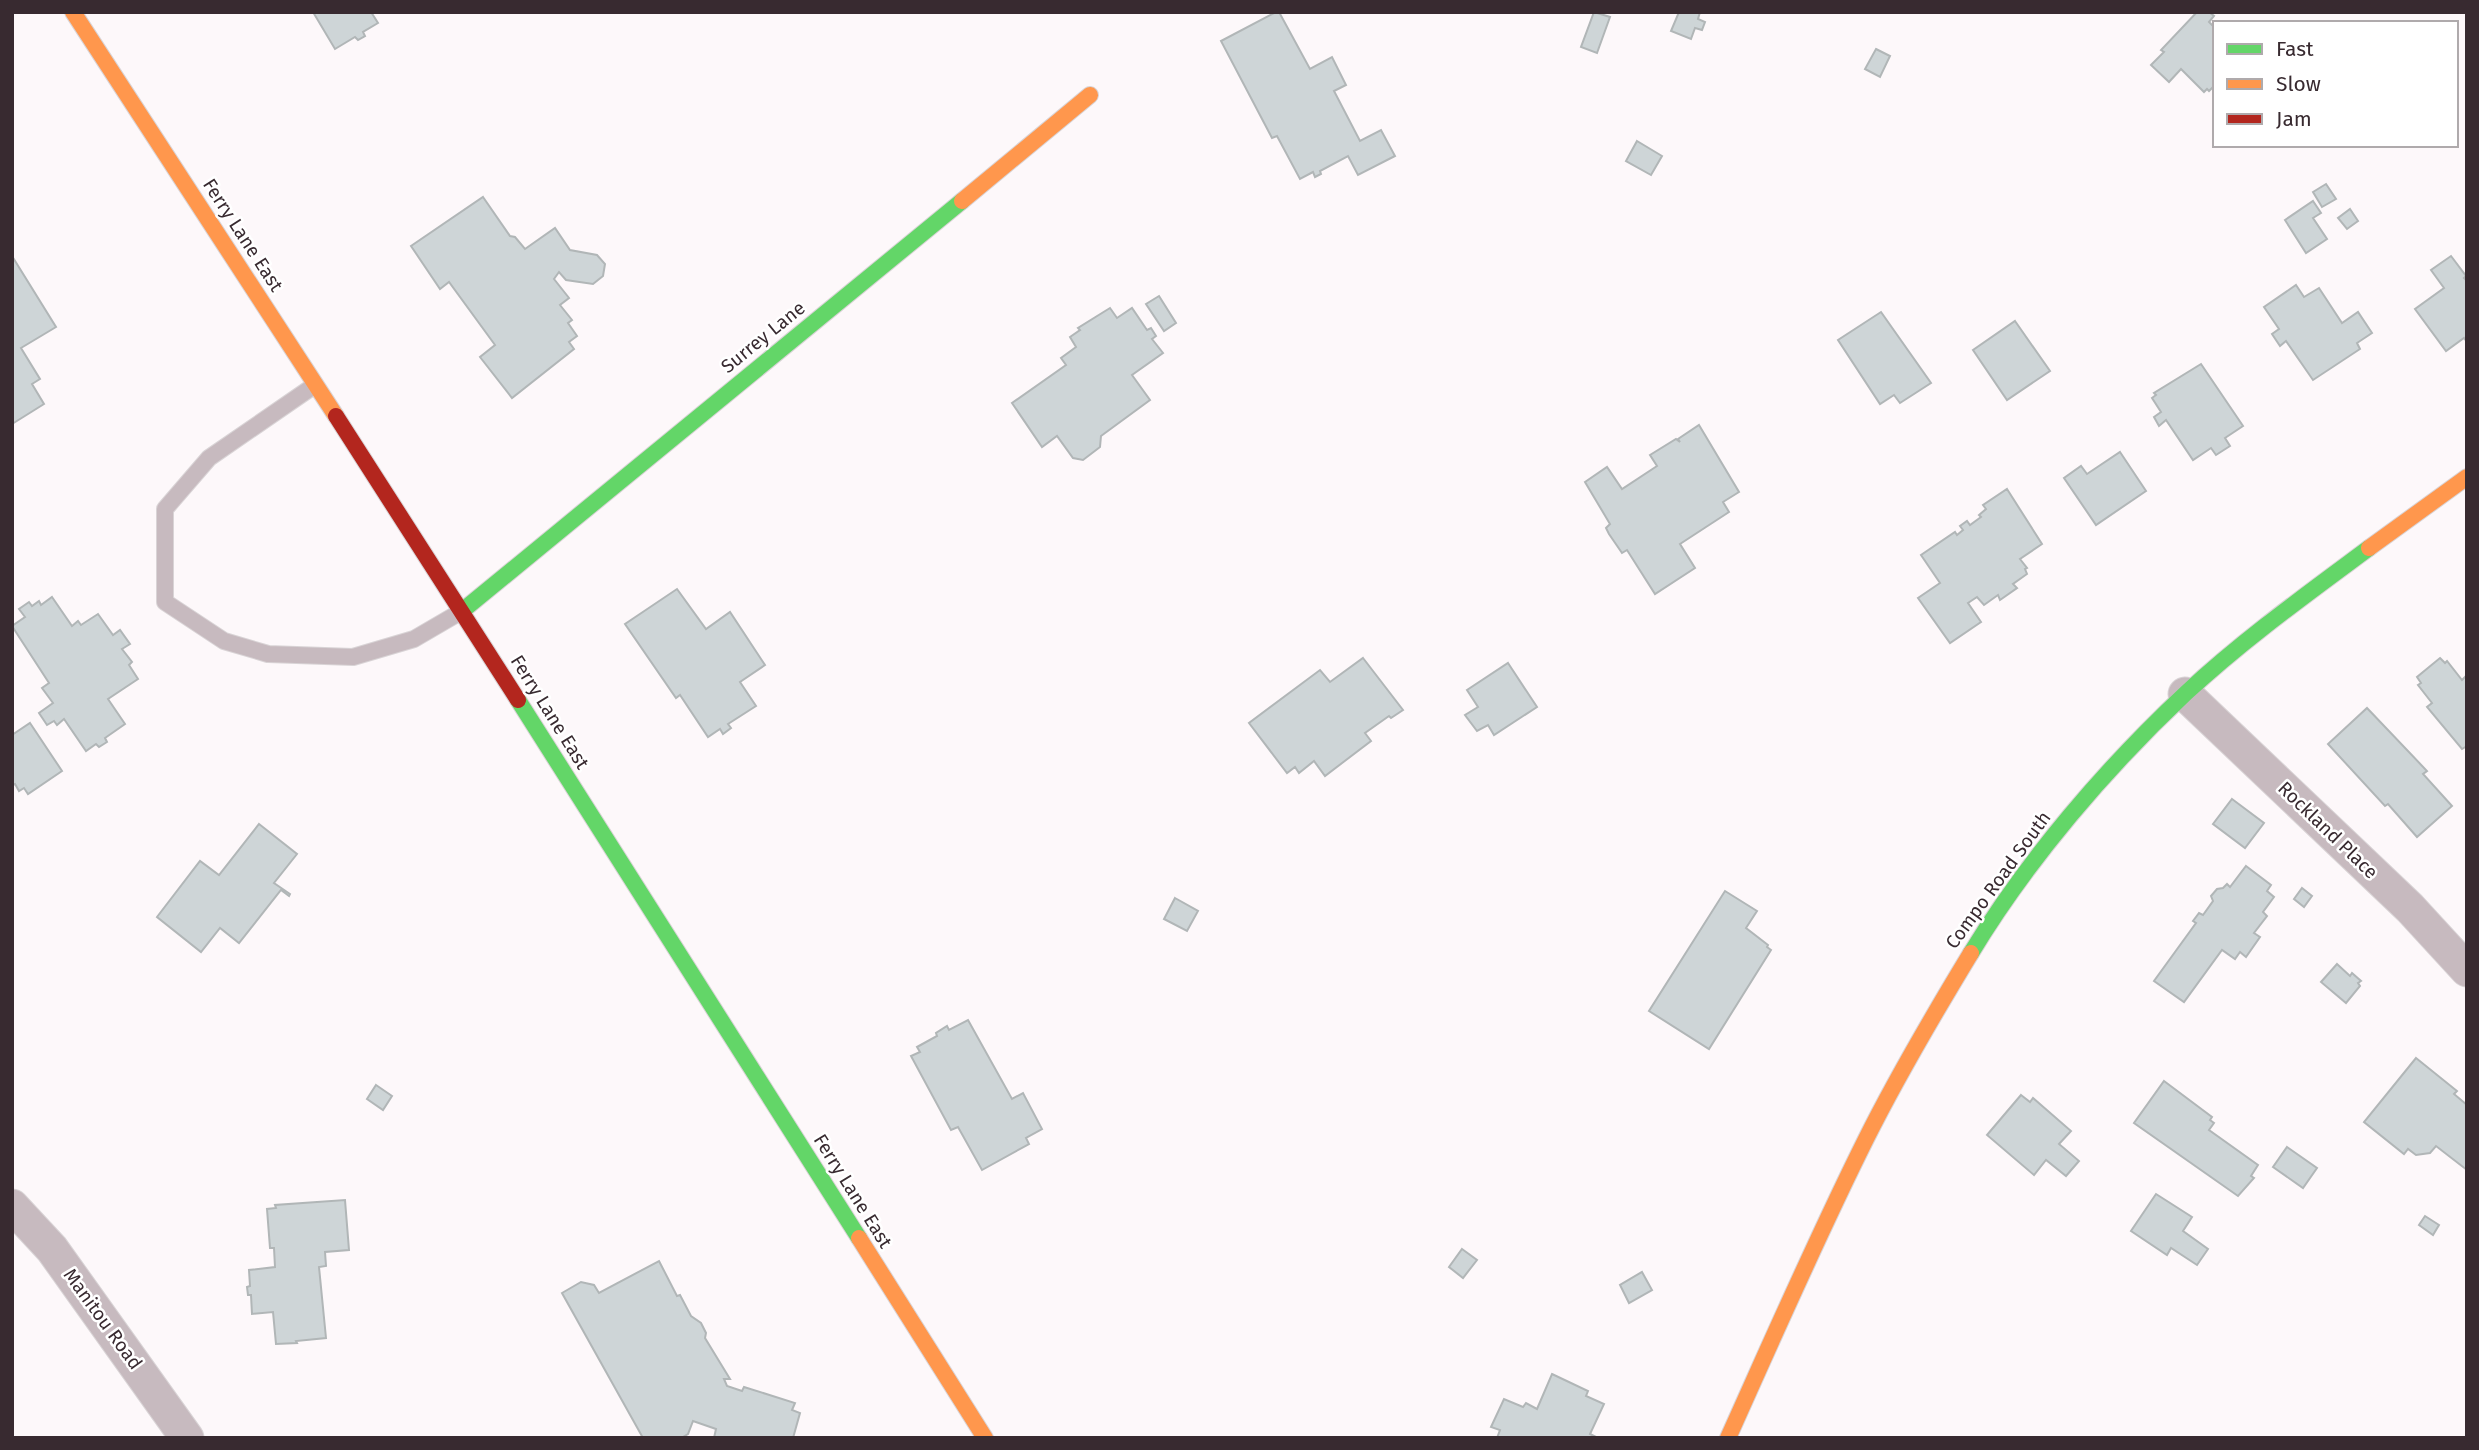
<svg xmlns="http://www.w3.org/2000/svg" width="2479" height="1450" viewBox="0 0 2479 1450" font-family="'Fira Sans',sans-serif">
  <rect width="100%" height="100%" fill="#fdf8fa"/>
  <!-- building -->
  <g fill="#ced5d7" stroke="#b1b6b7" stroke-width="2">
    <polygon points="313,12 371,12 378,23 363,32 365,36 358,40 355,37 335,49"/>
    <polygon points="1276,12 1279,12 1310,69 1332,57 1346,85 1334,91 1360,141 1381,130 1395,156 1358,175 1348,156 1320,171 1321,174 1315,177 1313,172 1300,179 1277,136 1272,138 1221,41"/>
    <polygon points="1594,12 1610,17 1597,53 1581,47"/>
    <polygon points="1679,12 1700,12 1698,19 1705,22 1702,30 1695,28 1691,39 1671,31"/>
    <polygon points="2197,12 2209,12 2214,16 2209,22 2215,28 2215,85 2209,91 2207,89 2204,92 2181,69 2169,82 2151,65 2164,52 2161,50"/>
    <polygon points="1876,49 1890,56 1880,77 1865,69"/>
    <polygon points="1637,141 1662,156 1651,175 1626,161"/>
    <polygon points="2326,184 2336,199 2322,207 2313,192"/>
    <polygon points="483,197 510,236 515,237 525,249 555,228 570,250 597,255 605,264 603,276 593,284 566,280 559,272 554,279 569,298 560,305 572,320 568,323 577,336 569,342 574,349 512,398 480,357 495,345 449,282 440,289 411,246"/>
    <polygon points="2313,201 2321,213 2313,218 2327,239 2306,253 2285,220"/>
    <polygon points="2350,209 2358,221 2347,229 2338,218"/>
    <polygon points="12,256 56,327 21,348 40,379 32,384 44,404 12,424"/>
    <polygon points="2451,256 2466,276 2464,278 2467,281 2467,342 2464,338 2446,351 2415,309 2444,288 2431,270"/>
    <polygon points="2296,285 2304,297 2319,288 2342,323 2358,312 2372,333 2357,343 2360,349 2313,380 2286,341 2280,346 2272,334 2279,329 2264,307"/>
    <polygon points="1159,296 1176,323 1164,331 1146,304"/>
    <polygon points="1110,308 1117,318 1132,308 1147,330 1151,328 1156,336 1152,339 1163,353 1132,375 1150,400 1101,436 1100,447 1083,460 1073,458 1057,436 1042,447 1012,403 1066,365 1061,358 1076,347 1070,337 1080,330 1078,328"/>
    <polygon points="1881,312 1931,383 1900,403 1894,395 1880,404 1838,340"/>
    <polygon points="2015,321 2050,371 2007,400 1973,350"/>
    <polygon points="2201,364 2243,426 2225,438 2230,446 2216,455 2211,448 2193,460 2166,420 2159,426 2154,417 2161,412 2152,398 2156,395 2154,393"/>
    <polygon points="1699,425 1739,492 1723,502 1729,512 1680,544 1695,568 1655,594 1627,550 1622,553 1609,534 1606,528 1610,524 1585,482 1607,467 1622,489 1657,466 1650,455 1676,439 1680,442 1678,439"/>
    <polygon points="2120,452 2146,491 2096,525 2064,478 2081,466 2087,474"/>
    <polygon points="2007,489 2042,544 2020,559 2027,568 2025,569 2027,574 2013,584 2017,588 2000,600 1998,595 1984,605 1977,597 1968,603 1981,622 1950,643 1918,598 1940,583 1921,555 1955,532 1957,535 1963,530 1960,526 1967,521 1970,525 1981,517 1979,515 1986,509 1983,505"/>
    <polygon points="677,589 706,629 730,612 765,665 740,682 756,706 728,724 731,728 723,734 720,729 708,737 680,695 676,698 625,624"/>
    <polygon points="52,597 72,626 78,621 81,625 98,614 113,635 120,630 130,644 122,649 132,662 129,665 138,679 108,699 125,724 105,738 107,742 99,747 96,744 86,751 64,719 57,725 54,721 47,725 39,713 53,703 42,688 49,683 12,626 25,617 19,609 29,602 32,606 39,601 41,605"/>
    <polygon points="1363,658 1403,710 1391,718 1389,716 1365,733 1371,741 1325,776 1314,761 1299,773 1295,767 1287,773 1249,723 1320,670 1330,682"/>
    <polygon points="2440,658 2445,663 2447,661 2462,680 2467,675 2467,746 2462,749 2427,707 2432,703 2418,685 2421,683 2417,677"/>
    <polygon points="1508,663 1537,707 1494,735 1488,725 1477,731 1465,715 1478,707 1467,690"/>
    <polygon points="2367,708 2427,771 2423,774 2452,806 2417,837 2388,804 2385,806 2328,744"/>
    <polygon points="30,723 62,771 28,794 24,788 19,791 15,784 12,785 12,735"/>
    <polygon points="2232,799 2264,823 2245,848 2213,824"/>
    <polygon points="259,824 297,854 274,883 290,894 289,896 281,890 239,943 220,928 201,952 157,917 200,861 219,875"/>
    <polygon points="2246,866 2271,885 2267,891 2274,897 2263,912 2267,916 2254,933 2260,937 2246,957 2240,952 2235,959 2222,950 2184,1002 2154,981 2196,923 2193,921 2199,913 2203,915 2213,901 2211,896 2217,889 2223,888 2227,884 2230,887"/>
    <polygon points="2302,888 2312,896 2304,907 2294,899"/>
    <polygon points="1725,891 1757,911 1746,928 1768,945 1767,947 1771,950 1709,1049 1649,1011"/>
    <polygon points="1175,898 1198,911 1187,931 1164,919"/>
    <polygon points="2337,964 2350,976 2352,973 2361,981 2358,983 2360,986 2346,1003 2321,982"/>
    <polygon points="968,1020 1012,1099 1023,1093 1042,1129 1026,1138 1029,1144 982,1170 958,1127 951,1130 911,1056 920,1052 917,1047 937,1036 936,1033 947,1026 949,1030"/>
    <polygon points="2416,1058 2457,1091 2454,1094 2467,1105 2467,1170 2436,1146 2430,1153 2416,1155 2408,1149 2404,1154 2364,1122"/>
    <polygon points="2164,1081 2212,1117 2210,1120 2214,1123 2209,1130 2258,1165 2251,1176 2254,1178 2238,1196 2134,1123"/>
    <polygon points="376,1085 392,1096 383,1110 367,1099"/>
    <polygon points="2021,1095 2030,1102 2033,1098 2071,1131 2059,1144 2079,1161 2066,1176 2046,1160 2034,1175 1987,1135"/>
    <polygon points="2287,1147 2317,1168 2303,1188 2273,1167"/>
    <polygon points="2156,1194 2192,1217 2183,1231 2208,1249 2197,1265 2171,1248 2167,1255 2131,1231"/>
    <polygon points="345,1200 349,1250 325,1252 326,1266 319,1267 326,1338 296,1341 297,1343 276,1344 273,1312 252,1314 251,1295 248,1295 247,1287 250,1286 249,1270 275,1267 274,1248 270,1248 267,1209 276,1208 275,1205"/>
    <polygon points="2425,1216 2439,1225 2433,1235 2419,1225"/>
    <polygon points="1462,1249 1477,1260 1463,1278 1449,1267"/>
    <polygon points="659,1261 677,1296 680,1295 691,1316 701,1323 706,1333 705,1338 730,1379 724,1379 727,1386 742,1391 744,1387 795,1403 792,1410 800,1413 793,1438 714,1438 716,1429 693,1421 688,1434 681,1438 643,1438 562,1293 581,1282 594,1285 599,1293"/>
    <polygon points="1642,1272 1652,1290 1629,1303 1620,1285"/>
    <polygon points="1552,1374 1588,1391 1586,1396 1604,1404 1590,1434 1598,1438 1497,1438 1500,1430 1491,1427 1504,1399 1523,1407 1526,1403 1537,1409"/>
  </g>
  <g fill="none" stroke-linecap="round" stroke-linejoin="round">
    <defs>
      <polyline id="lane" points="315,385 209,458 165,509 165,602 224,641 268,654 353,657 414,639 462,611"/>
      <g id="street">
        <polyline points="2185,694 2410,908 2467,970"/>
        <polyline points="12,1206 52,1249 187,1438"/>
      </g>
      <g id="fast">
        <polyline points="462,611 962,201"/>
        <polyline points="518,700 859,1238"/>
        <path d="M1971,953C2028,859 2106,768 2186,693C2243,640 2307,594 2369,548"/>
      </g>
      <g id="slow">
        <polyline points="73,12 336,416"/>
        <polyline points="962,201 1090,95"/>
        <polyline points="2369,548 2467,477"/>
        <polyline points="859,1238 985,1438"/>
        <path d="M1728,1438C1773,1338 1817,1237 1866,1139C1898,1075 1934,1014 1971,953"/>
      </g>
      <polyline id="jam" points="336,416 518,700"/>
    </defs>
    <!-- lane casing -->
    <use href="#lane" stroke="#d9d4d6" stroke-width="18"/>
    <!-- street casing -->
    <use href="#street" stroke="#d9d4d6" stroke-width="35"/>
    <!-- fast casing -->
    <use href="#fast" stroke="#d9d4d6" stroke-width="18"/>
    <!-- slow casing -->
    <use href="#slow" stroke="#d9d4d6" stroke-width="18"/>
    <!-- jam casing -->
    <use href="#jam" stroke="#d9d4d6" stroke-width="18"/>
    <!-- lane -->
    <use href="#lane" stroke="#c7babf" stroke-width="16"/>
    <!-- street -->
    <use href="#street" stroke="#c7babf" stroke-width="33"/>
    <!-- fast -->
    <use href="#fast" stroke="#63d668" stroke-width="16"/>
    <!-- slow -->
    <use href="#slow" stroke="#ff974d" stroke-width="16"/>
    <!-- jam -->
    <use href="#jam" stroke="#b3261e" stroke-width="16"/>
  </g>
  <g text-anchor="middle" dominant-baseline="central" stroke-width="5" stroke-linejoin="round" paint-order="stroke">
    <!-- street labels -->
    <g font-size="19" fill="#382a30" stroke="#fff">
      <text transform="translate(243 235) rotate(57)">Ferry Lane East</text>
      <text transform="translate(763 337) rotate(-39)">Surrey Lane</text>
      <text transform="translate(550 712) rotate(58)">Ferry Lane East</text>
      <text transform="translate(2328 830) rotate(44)">Rockland Place</text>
      <text transform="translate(1998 880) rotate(-54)">Compo Road South</text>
      <text transform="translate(853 1191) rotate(58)">Ferry Lane East</text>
      <text transform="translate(103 1319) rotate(54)">Manitou Road</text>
    </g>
  </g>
  <!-- border -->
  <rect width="2479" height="1450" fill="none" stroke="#382a30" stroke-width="28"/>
  <!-- legend -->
  <rect x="2213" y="21" width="245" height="126" fill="#ffffff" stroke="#afaaac" stroke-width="2"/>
  <rect x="2227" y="44" width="35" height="10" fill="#63d668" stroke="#afaaac" stroke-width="2"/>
  <text x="2276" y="56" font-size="21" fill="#382a30">Fast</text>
  <rect x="2227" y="79" width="35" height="10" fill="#ff974d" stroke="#afaaac" stroke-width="2"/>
  <text x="2276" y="91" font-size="21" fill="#382a30">Slow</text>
  <rect x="2227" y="114" width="35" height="10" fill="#b3261e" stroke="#afaaac" stroke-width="2"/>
  <text x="2276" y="126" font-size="21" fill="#382a30">Jam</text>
</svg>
